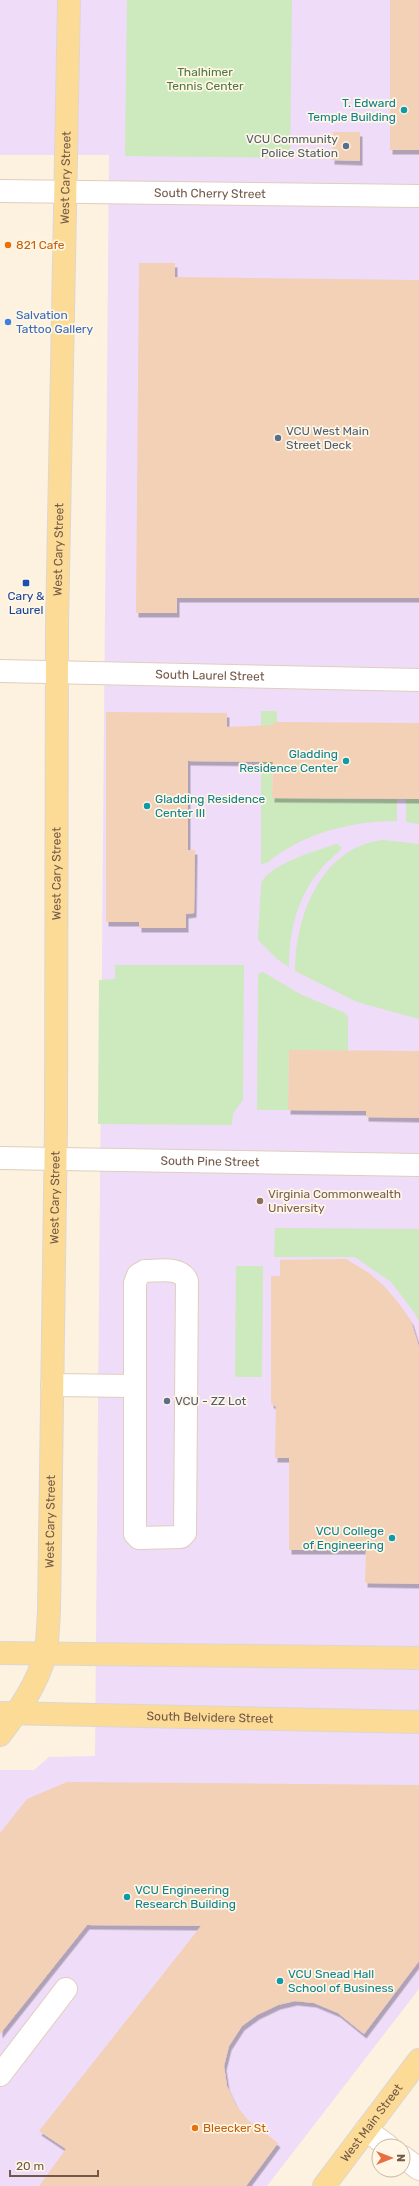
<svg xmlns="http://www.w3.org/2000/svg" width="419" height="2186" viewBox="0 0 419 2186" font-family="Rubik,sans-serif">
  <defs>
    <filter id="shadow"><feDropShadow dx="2.5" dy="4.5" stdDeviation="0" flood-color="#0004"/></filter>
  </defs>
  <rect width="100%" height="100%" fill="#fcf2df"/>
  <!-- education -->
  <polygon fill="#efdcf8" points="0,0 419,0 419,1989 267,2186 0,2186 0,1770 34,1770 49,1757 95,1756 109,155 0,155"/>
  <!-- green -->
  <g fill="#cde9be">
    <polygon points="127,0 292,0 290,158 125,156"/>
    <path d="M261,711H277V722H273L272,798L397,799V821C351,821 303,833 267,863L261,864Z"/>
    <polygon points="406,799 419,799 419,824 406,822"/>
    <path d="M383,840L419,844V1019L357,1002L295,971C295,916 321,847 383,840Z"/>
    <path d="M337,844L341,847V849C335,856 327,861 321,869C297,897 289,931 289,967L277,959L258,940L261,883C272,863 315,851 337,844Z"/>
    <polygon points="115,965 244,965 243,1100 233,1113 232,1125 98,1124 99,980 115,979"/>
    <polygon points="263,972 300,994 345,1013 348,1018 348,1051 289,1050 288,1110 257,1110 258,978 258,974"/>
    <polygon points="275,1228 419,1229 419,1322 414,1312 391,1282 355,1257 274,1257"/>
    <polygon points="236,1266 263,1266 262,1377 235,1377"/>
  </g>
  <!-- building -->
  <g fill="#f2d1b6" filter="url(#shadow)">
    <rect x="390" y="0" width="29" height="150"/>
    <polygon points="333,132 360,132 360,161 332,160"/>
    <polygon points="139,263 175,263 175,277 419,280 419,598 177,598 177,613 136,613"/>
    <polygon points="106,712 227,713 227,727 273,725 273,722 419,723 419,799 272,798 273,762 188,761 188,850 195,850 194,913 186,914 186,928 139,928 139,922 106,922"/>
    <polygon points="289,1050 419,1051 419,1118 366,1117 366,1111 288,1110"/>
    <polygon points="346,1259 369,1273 383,1285 397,1301 411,1321 419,1347 419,1584 365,1583 366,1550 289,1550 289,1458 275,1458 276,1407 271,1403 271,1276 280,1276 280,1260"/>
    <polygon points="67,1782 419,1785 419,1961 364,2034 338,2013 314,2003 295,2001 278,2005 257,2015 242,2026 229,2046 224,2066 227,2086 236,2105 248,2120 278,2143 246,2186 39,2186 66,2149 39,2131 201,1926 87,1925 0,2034 0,1833 27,1799"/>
  </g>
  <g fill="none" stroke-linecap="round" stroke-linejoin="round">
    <defs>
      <g id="minor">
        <path id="s1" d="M0,191L419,196"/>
        <path id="s2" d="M0,671L419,680"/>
        <path id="s3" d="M0,1158L419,1165"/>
        <path d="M145,1271C159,1271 181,1266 187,1281L185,1533L181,1537L139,1538L135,1534V1283L138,1275Z"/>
        <polyline points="52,1385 134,1386"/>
        <polyline points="0,2075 66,1989"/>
        <polyline points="366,2130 388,2146"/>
        <polyline points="403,2157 419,2169"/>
      </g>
      <g id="major">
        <polyline points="0,1653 419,1658"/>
        <path id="s4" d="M3,1713L419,1722"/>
        <path id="s5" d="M0,1735C18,1711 38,1684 45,1654C48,1641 48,1625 49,1611L56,1125L57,627L69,0"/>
        <path id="s6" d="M324,2186L419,2060"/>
      </g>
    </defs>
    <!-- minor casing -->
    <use href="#minor" stroke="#e0cebb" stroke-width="24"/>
    <!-- major casing -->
    <use href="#major" stroke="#ddd7d3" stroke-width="24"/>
    <!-- minor -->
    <use href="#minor" stroke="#fff" stroke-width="22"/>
    <!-- major -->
    <use href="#major" stroke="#fcdb96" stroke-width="22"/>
  </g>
  <!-- markers -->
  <g fill="#0f9aa8" stroke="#fff6e5" stroke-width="1.5">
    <circle cx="404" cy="110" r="4"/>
    <circle cx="346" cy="761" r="4"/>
    <circle cx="147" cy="806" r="4"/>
    <circle cx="392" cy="1538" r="4"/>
    <circle cx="127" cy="1897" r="4"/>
    <circle cx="280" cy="1981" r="4"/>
  </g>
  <g fill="#5c6f8a" stroke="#fff6e5" stroke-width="1.5">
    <circle cx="346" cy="146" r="4"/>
    <circle cx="278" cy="438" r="4"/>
    <circle cx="167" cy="1401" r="4"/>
  </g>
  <g fill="#e8710a" stroke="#fff6e5" stroke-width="1.5">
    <circle cx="8" cy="245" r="4"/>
    <circle cx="195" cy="2128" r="4"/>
  </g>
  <circle fill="#3f7fe0" stroke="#fff6e5" stroke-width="1.5" cx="8" cy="322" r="4"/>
  <rect fill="#1a4fb4" stroke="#fff6e5" stroke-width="1.5" x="22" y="579" width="8" height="8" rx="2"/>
  <circle fill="#8d6e63" stroke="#fff6e5" stroke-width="1.5" cx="260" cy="1201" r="4"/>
  <g text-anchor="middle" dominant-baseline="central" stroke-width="3.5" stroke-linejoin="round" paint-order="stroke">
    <!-- park labels -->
    <g font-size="12" fill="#4d783f" stroke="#fff6e5">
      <text x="205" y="72">Thalhimer<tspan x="205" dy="14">Tennis Center</tspan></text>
    </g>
    <!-- culture labels -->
    <g font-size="12" fill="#0d838f" stroke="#fff6e5" text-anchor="end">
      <text x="396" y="103">T. Edward<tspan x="396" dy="14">Temple Building</tspan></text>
      <text x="338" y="754">Gladding<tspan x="338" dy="14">Residence Center</tspan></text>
      <text x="155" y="799" text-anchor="start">Gladding Residence<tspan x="155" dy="14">Center III</tspan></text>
      <text x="384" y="1531">VCU College<tspan x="384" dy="14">of Engineering</tspan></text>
      <text x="135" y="1890" text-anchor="start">VCU Engineering<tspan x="135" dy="14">Research Building</tspan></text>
      <text x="288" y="1974" text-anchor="start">VCU Snead Hall<tspan x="288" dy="14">School of Business</tspan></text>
    </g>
    <!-- service labels -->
    <g font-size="12" fill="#4e5e75" stroke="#fff6e5" text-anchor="start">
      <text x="338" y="139" text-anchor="end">VCU Community<tspan x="338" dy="14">Police Station</tspan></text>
      <text x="286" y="431">VCU West Main<tspan x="286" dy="14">Street Deck</tspan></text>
      <text x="175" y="1401">VCU - ZZ Lot</text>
    </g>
    <!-- street labels -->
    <g font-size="12" fill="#725847" stroke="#fff6e5">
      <text stroke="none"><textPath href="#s5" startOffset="1570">West Cary Street</textPath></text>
      <text stroke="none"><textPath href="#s1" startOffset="210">South Cherry Street</textPath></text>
      <text stroke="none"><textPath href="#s5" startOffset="1198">West Cary Street</textPath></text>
      <text stroke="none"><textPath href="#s2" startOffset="210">South Laurel Street</textPath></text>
      <text stroke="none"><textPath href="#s5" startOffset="874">West Cary Street</textPath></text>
      <text stroke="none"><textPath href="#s3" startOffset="210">South Pine Street</textPath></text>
      <text stroke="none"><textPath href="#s5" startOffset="550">West Cary Street</textPath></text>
      <text stroke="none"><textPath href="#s5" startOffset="226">West Cary Street</textPath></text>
      <text stroke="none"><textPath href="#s4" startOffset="207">South Belvidere Street</textPath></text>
      <text stroke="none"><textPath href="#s6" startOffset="79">West Main Street</textPath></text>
    </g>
    <!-- food labels -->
    <g font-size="12" fill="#c56008" stroke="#fff6e5" text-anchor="start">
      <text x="16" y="245">821 Cafe</text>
      <text x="203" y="2128">Bleecker St.</text>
    </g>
    <!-- shop labels -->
    <g font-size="12" fill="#366cbe" stroke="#fff6e5" text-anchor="start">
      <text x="16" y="315">Salvation<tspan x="16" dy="14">Tattoo Gallery</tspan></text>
    </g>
    <!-- transit labels -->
    <g font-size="12" fill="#164399" stroke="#fff6e5">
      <text x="26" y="596">Cary &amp;<tspan x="26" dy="14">Laurel</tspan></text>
    </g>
    <!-- education labels -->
    <g font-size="12" fill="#785e54" stroke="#fff6e5" text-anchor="start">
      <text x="268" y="1194">Virginia Commonwealth<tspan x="268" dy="14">University</tspan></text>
    </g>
  </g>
  <!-- north arrow -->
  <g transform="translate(391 2158) rotate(90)"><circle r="19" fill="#fff6e5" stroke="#c7b7a6"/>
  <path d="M0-3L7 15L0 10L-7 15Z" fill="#e86f42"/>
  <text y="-6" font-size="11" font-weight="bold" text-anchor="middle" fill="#725847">N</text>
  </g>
  <!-- scale -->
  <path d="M10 2170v6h88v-6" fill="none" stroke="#725847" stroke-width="2"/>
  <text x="16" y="2170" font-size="12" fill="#725847" stroke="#fff6e5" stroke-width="3" paint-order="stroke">20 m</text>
</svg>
